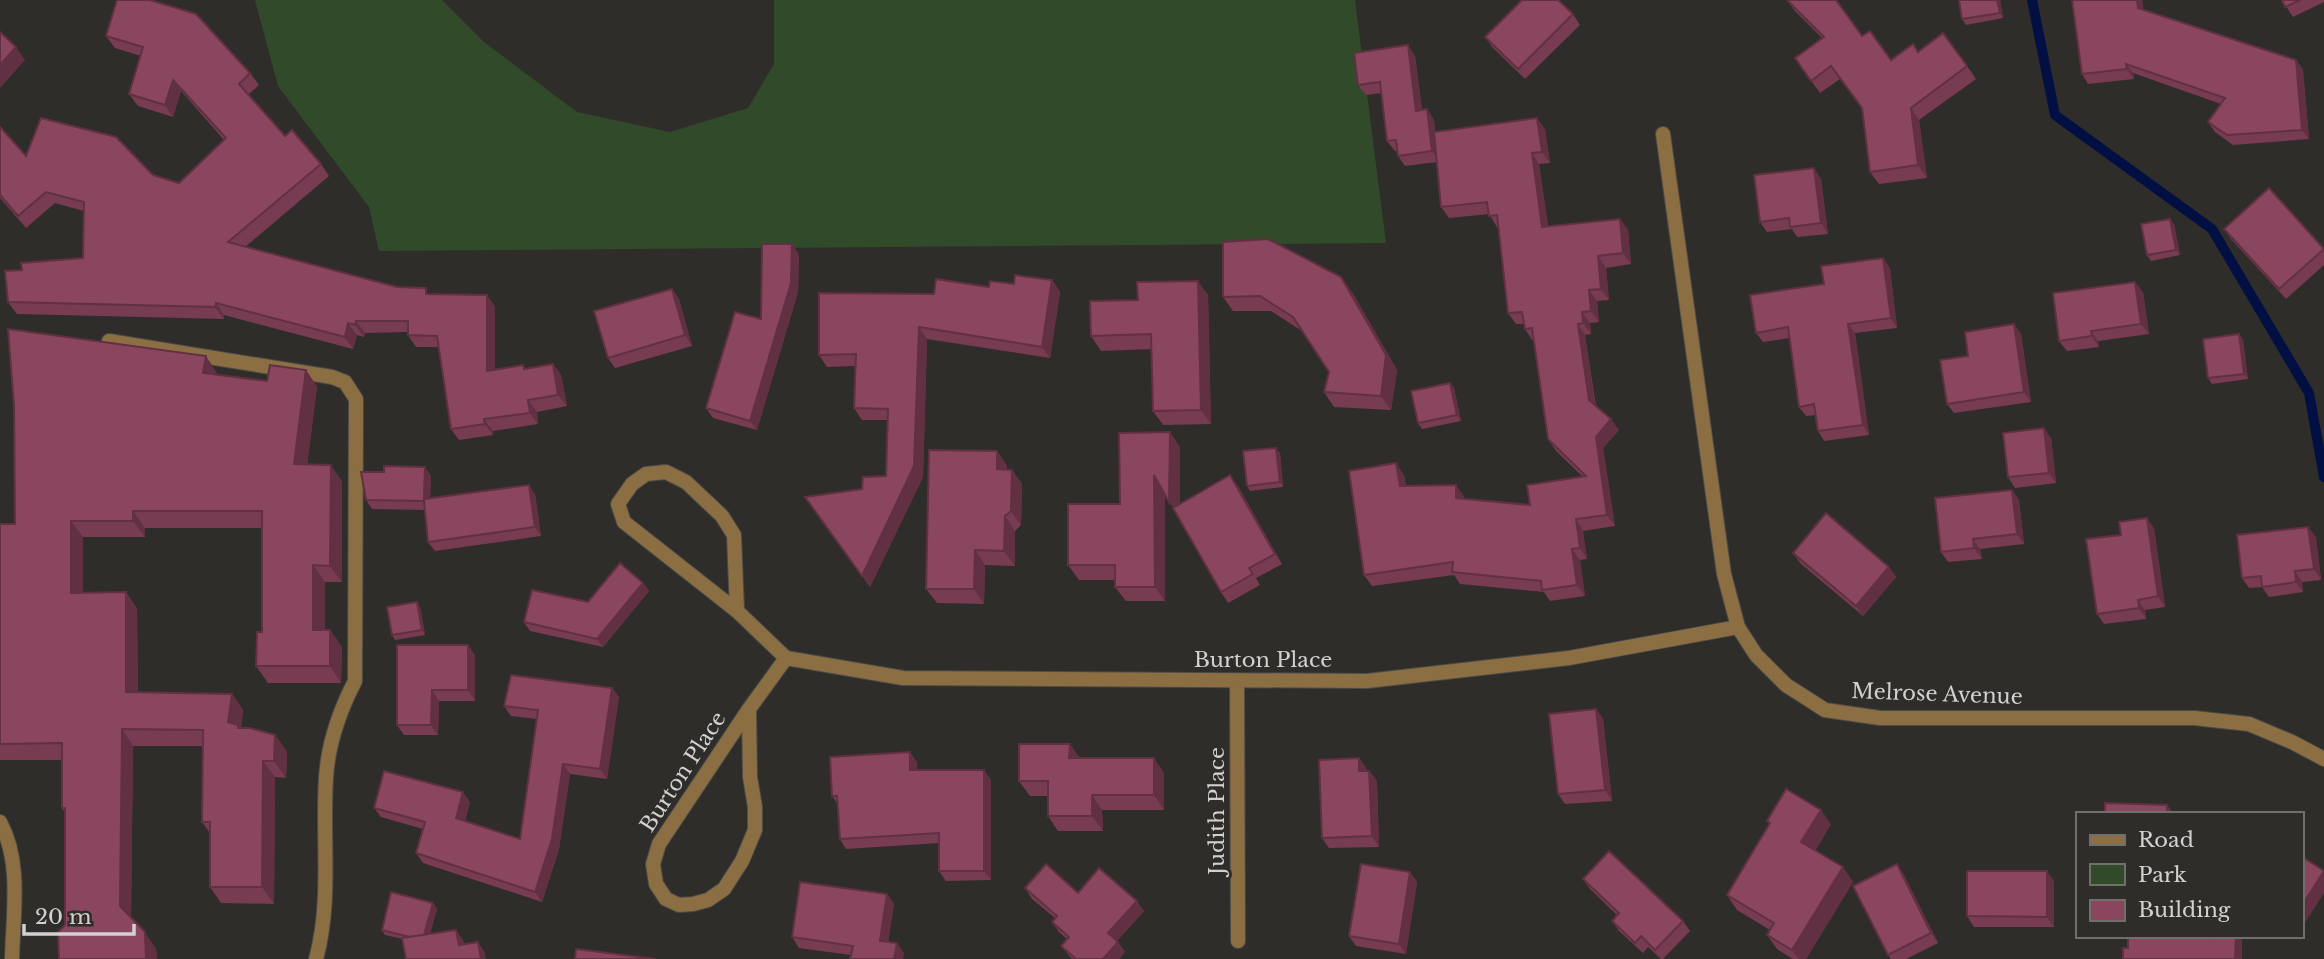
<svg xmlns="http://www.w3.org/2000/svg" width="2324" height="959" viewBox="0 0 2324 959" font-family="'Libre Baskerville',serif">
  <rect width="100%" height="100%" fill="#2f2d2a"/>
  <!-- green -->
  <polygon fill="#314a29" points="255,0 442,0 484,42 577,112 670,132 748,108 774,64 774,0 1355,0 1386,243 379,251 369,207 278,86"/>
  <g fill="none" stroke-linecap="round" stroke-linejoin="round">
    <!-- stream -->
    <polyline stroke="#020f42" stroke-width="10" points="2032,0 2055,115 2212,229 2309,393 2324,477"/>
    <defs>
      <g id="street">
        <polyline points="1663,134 1724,574 1738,627 1756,655 1786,685 1825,710 1880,718 2194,718 2249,724 2292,742 2324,759"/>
        <path d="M109,341L332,377L345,382L356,399L355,681C340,710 328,744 326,778C322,838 332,901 316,959"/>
        <polyline points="737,611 734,535 722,516 686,482 666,472 646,474 632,484 618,504 624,522 737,611 786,658"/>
        <polyline points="1237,681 1238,941"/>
        <polyline points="749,709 659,844 653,864 656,884 666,899 679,905 693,904 708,900 724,889 742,861 755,830 755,807 750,777 749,709 786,658 903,678 1367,681 1569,658 1738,627"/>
        <path d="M0,822C22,862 13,914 12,959"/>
      </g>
    </defs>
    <!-- street casing -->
    <use href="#street" stroke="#4c4b48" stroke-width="16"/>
    <!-- street -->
    <use href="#street" stroke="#8b6f42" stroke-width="14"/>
  </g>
  <!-- wall -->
  <g fill="#773b52">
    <polygon points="1787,0 1862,36 1891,60 1918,52 1967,66 1976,79 1919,120 1927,178 1879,184 1870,172 1862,108 1840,79 1820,93 1795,58 1822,38 1795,11"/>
    <polygon points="1959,0 2000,0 2003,18 1966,25 1962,19"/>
    <polygon points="2072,0 2142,0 2143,10 2296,60 2303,70 2309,139 2233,145 2215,132 2208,122 2221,104 2133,73 2134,79 2088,84 2082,74"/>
    <polygon points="2282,0 2324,0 2324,2 2293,17"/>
    <polygon points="1573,14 1580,25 1525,79 1492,47 1485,37"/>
    <polygon points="106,36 250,73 259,85 248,95 285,136 321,164 329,176 245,247 397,287 430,294 487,295 495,307 495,369 523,365 526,369 553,364 561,375 567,406 537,412 538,424 493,431 493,435 459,440 451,429 439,347 416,347 408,335 408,332 365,333 364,337 357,335 353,349 224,315 224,319 17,314 8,302 22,270 83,258 84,211 55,203 26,228 0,198 0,127 26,156 153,175 179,183 224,140 181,91 173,117 138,106 129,94 141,56 115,48"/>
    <polygon points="1415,56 1422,110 1427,109 1434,120 1435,132 1545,129 1550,163 1539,164 1548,226 1620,219 1628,230 1631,264 1606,268 1609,300 1597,301 1599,322 1590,323 1591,334 1585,335 1596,406 1619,430 1603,448 1615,526 1583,531 1587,559 1580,560 1585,596 1550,601 1544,592 1460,584 1454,575 1372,586 1364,575 1404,475 1406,486 1464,496 1464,499 1530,505 1583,477 1556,451 1548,439 1534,340 1532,340 1525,329 1524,324 1516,324 1508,313 1499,227 1497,227 1489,214 1449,218 1441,207 1437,162 1405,166 1398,156 1397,151 1395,151 1387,141 1382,93 1366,95 1358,85"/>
    <polygon points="1821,179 1828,234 1797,237 1792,229 1767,232 1760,222"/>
    <polygon points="2269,188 2324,249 2324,265 2286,299 2231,239 2224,229"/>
    <polygon points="2174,224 2180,255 2151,261 2147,255"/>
    <polygon points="799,254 798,292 757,430 713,418 706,408 761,319"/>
    <polygon points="1890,268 1897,328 1855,333 1869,435 1824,441 1818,431 1816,415 1806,416 1799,407 1790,338 1763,342 1756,333"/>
    <polygon points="1052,280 1060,292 1050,358 927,339 923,477 870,587 805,497 862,489 886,476 888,420 862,420 854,408 855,366 827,367 819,355 934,294"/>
    <polygon points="672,289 679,299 692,346 615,368 608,358"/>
    <polygon points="1352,292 1397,370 1391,410 1334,407 1324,392 1329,372 1302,331 1271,311 1233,311 1223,297"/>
    <polygon points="2143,292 2149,334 2098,341 2099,347 2067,351 2059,341"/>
    <polygon points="1208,295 1211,424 1163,425 1153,411 1152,349 1101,351 1091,336 1138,300"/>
    <polygon points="2014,324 2021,334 2031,402 1954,413 1947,404 1968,356"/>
    <polygon points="2239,334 2243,340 2248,379 2212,384 2208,378"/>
    <polygon points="306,370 317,387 307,465 342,481 342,582 325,582 325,630 330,630 342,647 341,683 268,683 256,666 262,632 262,528 145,528 145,537 83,537 83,593 126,592 137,609 138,693 232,694 243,710 241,728 275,735 287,752 286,778 275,777 274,904 221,903 210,887 210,833 202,822 203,746 133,746 131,918 156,949 157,959 59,959 65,925 65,813 62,808 62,760 0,760 0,524 15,524 217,373 217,375 267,381"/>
    <polygon points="1450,383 1454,388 1461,421 1422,429 1418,423"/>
    <polygon points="2051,438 2056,483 2015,488 2008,477"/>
    <polygon points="1180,447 1180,504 1238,486 1282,564 1256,578 1260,585 1228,603 1221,592 1165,493 1165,601 1126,601 1115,587 1115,580 1079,580 1068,565 1120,504"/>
    <polygon points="997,451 1007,466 1007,469 1012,470 1022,484 1021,525 1015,531 1015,566 985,565 984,604 937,603 926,589"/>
    <polygon points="1280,453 1283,487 1250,491 1247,486"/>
    <polygon points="431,476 430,498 535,494 541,536 435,551 428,542 425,510 372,509 366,500"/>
    <polygon points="2012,490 2019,500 2024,544 1980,549 1982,559 1948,562 1941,552"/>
    <polygon points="2154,528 2165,607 2145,610 2146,619 2104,624 2097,614 2121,535"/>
    <polygon points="2316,537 2321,580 2302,582 2303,592 2269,597 2262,587 2249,588 2242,578"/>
    <polygon points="1793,553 1889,567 1896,577 1863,616 1800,563"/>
    <polygon points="643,583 649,591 603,647 530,631 524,622 588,602"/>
    <polygon points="420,607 425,635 395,640 392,635"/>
    <polygon points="397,645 475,655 475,701 439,701 438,735 404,735 397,725"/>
    <polygon points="612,688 619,697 607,779 570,774 559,849 542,902 423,863 416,853 423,829 381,817 374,808 470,802 465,821 520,839 537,719 511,716 504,706"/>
    <polygon points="1596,709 1603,719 1612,801 1565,804 1558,794"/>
    <polygon points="1079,758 1164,773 1164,810 1102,810 1103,831 1058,831 1048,816 1048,796 1030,796 1019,781"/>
    <polygon points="1359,758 1366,768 1366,771 1369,771 1377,781 1379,847 1329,848 1322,838"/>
    <polygon points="917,762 917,770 991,780 991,880 946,881 939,871 939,843 846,849 840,839 837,803 832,796"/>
    <polygon points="1767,821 1831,824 1815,851 1853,882 1806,959 1793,959 1777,949 1767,935 1770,930 1737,910 1727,895 1769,824"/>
    <polygon points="1897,864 1904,875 1938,943 1906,959 1891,959 1888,955"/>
    <polygon points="1410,872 1417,882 1406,954 1356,946 1349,936"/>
    <polygon points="1583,879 1683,921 1690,931 1663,959 1661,959 1648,947 1643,953 1619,931 1612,921 1617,915 1590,889"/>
    <polygon points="2054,881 2054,927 1974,927 1967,916"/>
    <polygon points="1025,888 1078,893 1144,911 1117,941 1125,952 1119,959 1072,959 1061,946 1067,939 1059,932 1052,922 1055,918 1032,899"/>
    <polygon points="887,894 894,904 888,942 897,943 904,954 851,955 799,948 792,937"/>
    <polygon points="433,903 437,909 430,934 463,940 464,944 478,942 485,953 403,939 385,935 382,930"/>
  </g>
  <!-- shaded-wall -->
  <g fill="#613042">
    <polygon points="1997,0 2000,0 2003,18 2000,13"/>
    <polygon points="2137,0 2142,0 2145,18 2138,8"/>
    <polygon points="1408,45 1415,56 1423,121 1416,111"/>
    <polygon points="16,47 25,60 0,88 0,65"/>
    <polygon points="2296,60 2303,70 2309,139 2302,130"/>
    <polygon points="2126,64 2133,73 2134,79 2127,69"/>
    <polygon points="173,80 181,91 173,117 165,105"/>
    <polygon points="1911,108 1919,120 1927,178 1918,165"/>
    <polygon points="1427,109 1434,120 1439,162 1432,151"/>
    <polygon points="1537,118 1545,129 1550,163 1542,152"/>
    <polygon points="1532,153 1539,164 1550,238 1542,227"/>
    <polygon points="1814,168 1821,179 1828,234 1821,223"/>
    <polygon points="1620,219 1628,230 1631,264 1623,253"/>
    <polygon points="2170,219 2174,224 2180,255 2176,250"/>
    <polygon points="792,244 799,254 798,292 757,430 750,421"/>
    <polygon points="1598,256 1606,268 1609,300 1601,289"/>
    <polygon points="1883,258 1890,268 1897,328 1891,318"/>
    <polygon points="1341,277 1352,292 1397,370 1391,410 1381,396"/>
    <polygon points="1052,280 1060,292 1050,358 1042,347"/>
    <polygon points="1198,281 1208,295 1211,424 1201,410"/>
    <polygon points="2135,282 2143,292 2149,334 2141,324"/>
    <polygon points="672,289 679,299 692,346 685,335"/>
    <polygon points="1589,290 1597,301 1599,322 1591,311"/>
    <polygon points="487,295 495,307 495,382 487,371"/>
    <polygon points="216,303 224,315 224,319 215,307"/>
    <polygon points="1582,312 1590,323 1591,334 1583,323"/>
    <polygon points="356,321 365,333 364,337 355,325"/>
    <polygon points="348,323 357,335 353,349 345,337"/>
    <polygon points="1578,324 1585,335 1596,412 1589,400"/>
    <polygon points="1848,324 1855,333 1869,435 1863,425"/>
    <polygon points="2014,324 2021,334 2031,402 2024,392"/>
    <polygon points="919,327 927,339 923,477 870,587 862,576 914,466"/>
    <polygon points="2091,331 2098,341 2099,347 2092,336"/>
    <polygon points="2239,334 2243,340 2248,379 2244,374"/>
    <polygon points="206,356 217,373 215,389 203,373"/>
    <polygon points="553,364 561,375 567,406 558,395"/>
    <polygon points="306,370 317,387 305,481 294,464"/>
    <polygon points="1450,383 1454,388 1461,421 1457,415"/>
    <polygon points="528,400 537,412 538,424 530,413"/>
    <polygon points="484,419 493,431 493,435 485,424"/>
    <polygon points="1611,419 1619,430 1603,448 1615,526 1607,515 1596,437"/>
    <polygon points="2044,428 2051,438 2056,483 2049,473"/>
    <polygon points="1170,432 1180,447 1180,516 1169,502"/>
    <polygon points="1276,448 1280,453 1283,487 1280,482"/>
    <polygon points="997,451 1007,466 1007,484 997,469"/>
    <polygon points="1396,463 1404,475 1407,497 1400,486"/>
    <polygon points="331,465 342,481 342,582 330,566"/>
    <polygon points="425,467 431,476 430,508 424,499"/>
    <polygon points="1012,470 1022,484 1021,525 1011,511"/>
    <polygon points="1154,475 1165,490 1165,601 1155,587"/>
    <polygon points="1230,475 1238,486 1282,564 1275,554"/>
    <polygon points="529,485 535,494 541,536 535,527"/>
    <polygon points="1456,485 1464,496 1464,509 1456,498"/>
    <polygon points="2012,490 2019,500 2024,544 2017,534"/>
    <polygon points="133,511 145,528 145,537 133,521"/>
    <polygon points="1005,516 1015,531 1015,566 1004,551"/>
    <polygon points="2147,518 2154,528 2165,607 2158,596"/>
    <polygon points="1576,519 1583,531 1587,559 1580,548"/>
    <polygon points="71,521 83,537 83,609 71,593"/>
    <polygon points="2308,527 2316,537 2321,580 2314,569"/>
    <polygon points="1973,539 1980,549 1982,559 1974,548"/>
    <polygon points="1572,549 1580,560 1585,596 1577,585"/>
    <polygon points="975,550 985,565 984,604 974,589"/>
    <polygon points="313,565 325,582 325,647 313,630"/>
    <polygon points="1889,567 1896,577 1863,616 1856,606"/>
    <polygon points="2295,571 2302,582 2303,592 2296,582"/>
    <polygon points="643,583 649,591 603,647 597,639"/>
    <polygon points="126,592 137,609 138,709 126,692"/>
    <polygon points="2138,600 2145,610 2146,619 2139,608"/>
    <polygon points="417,602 420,607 425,635 422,630"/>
    <polygon points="330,630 342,647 341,683 330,666"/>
    <polygon points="468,645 475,655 475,701 468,690"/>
    <polygon points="612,688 619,697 607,779 600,769"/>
    <polygon points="432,690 439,701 438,735 431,725"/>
    <polygon points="232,694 243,710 241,729 228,722"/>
    <polygon points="1596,709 1603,719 1612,801 1605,790"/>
    <polygon points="122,729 133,746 131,923 120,906"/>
    <polygon points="275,735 287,752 286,778 274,761"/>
    <polygon points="1070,744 1080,758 1069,758"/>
    <polygon points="910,752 917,762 917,780 910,770"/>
    <polygon points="1154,758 1164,773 1164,810 1154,795"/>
    <polygon points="1359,758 1366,768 1367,782 1359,771"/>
    <polygon points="263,761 275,777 274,904 262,887"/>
    <polygon points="563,764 570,774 559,849 542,902 535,892"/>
    <polygon points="984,770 991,780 991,880 984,871"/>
    <polygon points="1369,771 1377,781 1379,847 1372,836"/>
    <polygon points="463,792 470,802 463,827 456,818"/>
    <polygon points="1092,795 1102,810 1103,831 1092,816"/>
    <polygon points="2167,805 2174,814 2167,814"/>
    <polygon points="1821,810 1831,824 1811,857 1801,842"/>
    <polygon points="1897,864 1904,875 1938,943 1931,933"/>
    <polygon points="1843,867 1853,882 1806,959 1799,959 1792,950"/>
    <polygon points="2047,871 2054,881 2054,927 2047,917"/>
    <polygon points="2324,871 2324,893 2301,929 2301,907"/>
    <polygon points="1410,872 1417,882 1406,954 1399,944"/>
    <polygon points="887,894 894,904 887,951 880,941"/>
    <polygon points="1137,901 1144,911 1115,943 1108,933"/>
    <polygon points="433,903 437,909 426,946 423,940"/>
    <polygon points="456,930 463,940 466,955 459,945"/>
    <polygon points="145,932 156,949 157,959 146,959"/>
    <polygon points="2236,936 2242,936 2242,959 2235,959"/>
    <polygon points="478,942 485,953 486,959 481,959"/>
    <polygon points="1118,942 1125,952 1119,959 1103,959"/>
    <polygon points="897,943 904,954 903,959 894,959"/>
  </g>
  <!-- building -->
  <g fill="#8a455f" stroke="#613042" stroke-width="2">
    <polygon points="117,0 150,0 196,14 250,73 239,84 285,136 292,130 321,164 228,242 397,287 426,288 426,294 487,295 487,371 523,365 524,369 553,364 558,395 528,400 530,413 484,419 485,424 451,429 437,336 408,335 408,321 356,321 355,325 348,323 345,337 216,303 215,307 8,302 5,271 22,270 21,263 83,258 84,202 46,192 18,216 0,195 0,127 26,156 41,118 116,137 153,175 179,183 226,138 173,80 165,105 129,94 143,47 106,36"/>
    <polygon points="1522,0 1558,0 1573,14 1518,69 1485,37"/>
    <polygon points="1787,0 1836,0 1862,36 1870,31 1891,60 1913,44 1918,52 1943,33 1967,66 1911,108 1918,165 1870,172 1862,108 1831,66 1811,81 1795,58 1824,37"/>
    <polygon points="1959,0 1997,0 2000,13 1962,19"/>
    <polygon points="2072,0 2137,0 2138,8 2296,60 2302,130 2227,135 2208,122 2225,98 2126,64 2127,69 2082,74"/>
    <polygon points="2282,0 2300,0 2285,7"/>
    <polygon points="0,32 16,47 0,65"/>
    <polygon points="1408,45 1416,111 1427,109 1432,151 1398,156 1396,140 1387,141 1380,82 1358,85 1354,53"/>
    <polygon points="1537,118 1542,152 1532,153 1542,227 1620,219 1623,253 1598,256 1601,289 1589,290 1591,311 1582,312 1583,323 1578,324 1589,400 1611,419 1596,437 1607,515 1576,519 1580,548 1572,549 1577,585 1542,590 1541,581 1452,572 1453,562 1364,575 1349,471 1396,463 1400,486 1456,485 1456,498 1530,505 1527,485 1586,476 1548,439 1532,328 1525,329 1522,312 1508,313 1497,215 1489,216 1487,202 1441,207 1434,132"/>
    <polygon points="1814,168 1821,223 1790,227 1789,218 1760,222 1754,175"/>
    <polygon points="2269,188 2324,249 2279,289 2224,229"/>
    <polygon points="2170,219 2176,250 2147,255 2141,224"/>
    <polygon points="1268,239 1341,277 1386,355 1381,396 1324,392 1329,372 1293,317 1260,296 1223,297 1223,242"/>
    <polygon points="762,244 792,244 791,283 750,421 706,408 735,312 761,319"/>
    <polygon points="1883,258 1891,318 1848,324 1863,425 1818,431 1814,404 1799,407 1788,327 1756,333 1750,295 1824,284 1821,266"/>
    <polygon points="1015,275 1052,280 1042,347 919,327 914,466 862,576 805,497 862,489 863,477 886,476 888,409 854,408 856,354 819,355 819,293 934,294 936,279 989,287 990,281 1014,284"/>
    <polygon points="1198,281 1201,410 1153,411 1151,334 1091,336 1090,301 1138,300 1137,282"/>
    <polygon points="2135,282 2141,324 2091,331 2092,336 2059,341 2053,293"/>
    <polygon points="672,289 685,335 608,358 594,311"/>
    <polygon points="2014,324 2024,392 1947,404 1940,360 1968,356 1965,332"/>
    <polygon points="8,329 206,356 203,373 267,381 270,365 306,370 294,464 331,465 330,566 313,565 313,630 330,630 330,666 256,666 257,632 262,632 262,511 133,511 133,521 71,521 71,593 126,592 126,692 232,694 228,722 238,725 238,728 250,728 275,735 274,761 263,761 262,887 210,887 210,822 202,822 203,730 122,729 120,906 145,932 146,959 59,959 58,932 65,925 65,808 62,808 62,743 0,744 0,524 15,524 14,405"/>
    <polygon points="2239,334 2244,374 2208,378 2203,339"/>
    <polygon points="1450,383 1457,415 1418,423 1411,391"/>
    <polygon points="2044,428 2049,473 2008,477 2003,433"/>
    <polygon points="1170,432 1169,502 1154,475 1155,587 1115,587 1115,565 1068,565 1068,504 1120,504 1119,433"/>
    <polygon points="1276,448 1280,482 1247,486 1243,451"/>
    <polygon points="929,450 997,451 997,469 1012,470 1011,511 1005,516 1004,551 975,550 974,589 926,589"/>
    <polygon points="384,466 425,467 424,499 529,485 535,527 428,542 424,501 366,500 361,472 384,472"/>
    <polygon points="1230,475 1275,554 1249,568 1253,574 1221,592 1173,508"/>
    <polygon points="2012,490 2017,534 1973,539 1974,548 1941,552 1935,498"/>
    <polygon points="1826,513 1889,567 1856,606 1793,553"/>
    <polygon points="2147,518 2158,596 2138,600 2139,608 2097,614 2086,539 2121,535 2119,522"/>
    <polygon points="2308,527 2314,569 2295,571 2296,582 2262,587 2261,576 2242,578 2237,535"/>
    <polygon points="620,563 643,583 597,639 524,622 532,590 588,602"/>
    <polygon points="417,602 422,630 392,635 387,607"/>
    <polygon points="397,645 468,645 468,690 432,690 431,725 397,725"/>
    <polygon points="511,675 612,688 600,769 563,764 552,839 535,892 416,853 425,822 374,808 384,771 463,792 456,818 520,839 538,710 504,706"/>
    <polygon points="1596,709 1605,790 1558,794 1549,714"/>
    <polygon points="1019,744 1070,744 1069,758 1154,758 1154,795 1092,795 1092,816 1048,816 1048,781 1019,781"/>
    <polygon points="910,752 910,770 984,770 984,871 939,871 939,833 840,839 837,796 832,796 830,757"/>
    <polygon points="1359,758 1359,771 1369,771 1372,836 1322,838 1319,760"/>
    <polygon points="1786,789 1821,810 1801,842 1843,867 1792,950 1767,935 1774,923 1727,895 1770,823 1767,821"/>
    <polygon points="2105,803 2167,805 2167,814 2105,814"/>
    <polygon points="1609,851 1683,921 1655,950 1641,936 1635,943 1612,921 1619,913 1583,879"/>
    <polygon points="2301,856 2324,871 2301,907"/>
    <polygon points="1046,864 1078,893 1099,868 1137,901 1108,933 1118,942 1103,959 1076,959 1061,946 1069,937 1052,922 1057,916 1025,888"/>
    <polygon points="1361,864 1410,872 1399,944 1349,936"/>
    <polygon points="1897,864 1931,933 1888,955 1853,886"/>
    <polygon points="1967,871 2047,871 2047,917 1967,916"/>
    <polygon points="800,882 887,894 880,941 897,943 894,959 850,959 853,946 792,937"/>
    <polygon points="391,892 433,903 424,935 410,937 382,930"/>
    <polygon points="456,930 459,945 478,942 481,959 406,959 402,938"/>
    <polygon points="2128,936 2211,936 2211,937 2212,936 2236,936 2235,959 2123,959 2123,948 2128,948"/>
    <polygon points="576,949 656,959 575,959"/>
  </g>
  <g text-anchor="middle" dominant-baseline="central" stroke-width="6" stroke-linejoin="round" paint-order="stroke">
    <!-- street labels -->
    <g font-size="21" fill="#d2d1cf" stroke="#2f2d2a">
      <text x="1263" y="660">Burton Place</text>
      <text transform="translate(1937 694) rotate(2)">Melrose Avenue</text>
      <text transform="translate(683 772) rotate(-57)">Burton Place</text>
      <text transform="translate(1217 811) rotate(-90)">Judith Place</text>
    </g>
  </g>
  <!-- legend -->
  <rect x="2076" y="812" width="228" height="126" fill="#2f2d2a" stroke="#706f6c" stroke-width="2"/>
  <rect x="2090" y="835" width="35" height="10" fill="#8b6f42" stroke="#706f6c" stroke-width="2"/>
  <text x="2138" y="847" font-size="21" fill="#d2d1cf">Road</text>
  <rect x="2090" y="864" width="35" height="21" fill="#314a29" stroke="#706f6c" stroke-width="2"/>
  <text x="2138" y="882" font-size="21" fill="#d2d1cf">Park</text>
  <rect x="2090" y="900" width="35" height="21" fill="#8a455f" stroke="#706f6c" stroke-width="2"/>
  <text x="2138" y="917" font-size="21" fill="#d2d1cf">Building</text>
  <!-- scale -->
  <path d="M24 924v10h110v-10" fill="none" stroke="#d2d1cf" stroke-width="3.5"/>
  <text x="35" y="924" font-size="21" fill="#d2d1cf" stroke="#2f2d2a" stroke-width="5" paint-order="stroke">20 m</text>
</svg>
